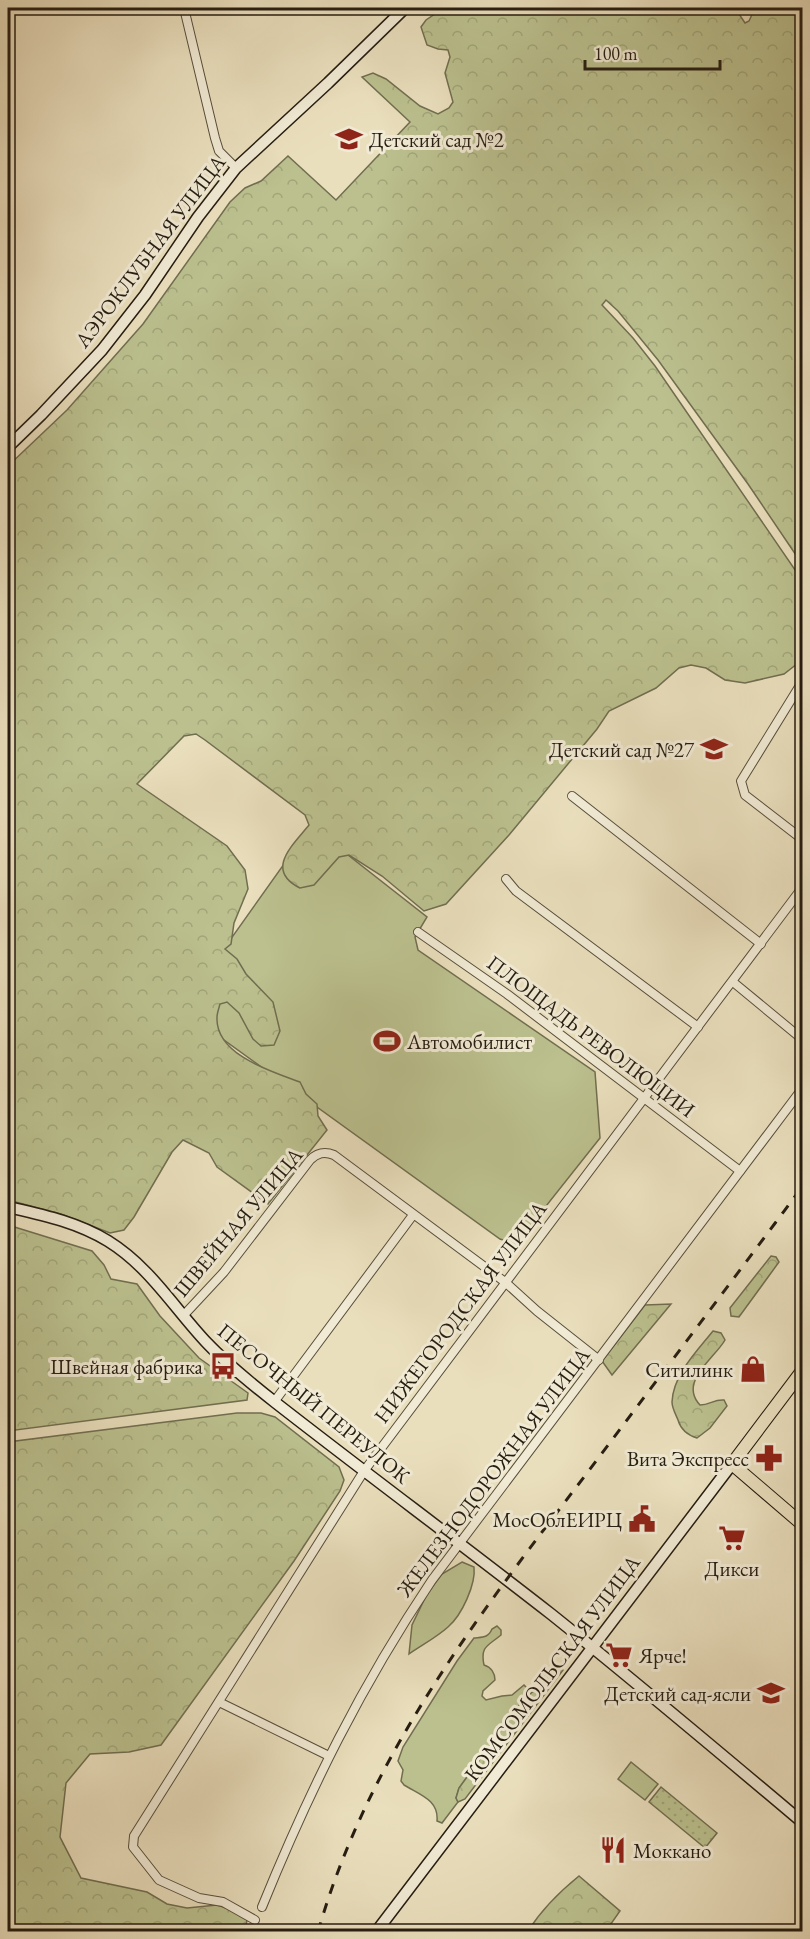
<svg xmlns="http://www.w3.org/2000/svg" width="810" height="1939" viewBox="0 0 810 1939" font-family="'EB Garamond',serif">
  <defs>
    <pattern id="forest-crowns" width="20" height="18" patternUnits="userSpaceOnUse" patternTransform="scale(1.5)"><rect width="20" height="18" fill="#bbc08e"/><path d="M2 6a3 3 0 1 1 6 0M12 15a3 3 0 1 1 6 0" fill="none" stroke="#a1a579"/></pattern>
    <pattern id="park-dots" width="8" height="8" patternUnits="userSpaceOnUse" patternTransform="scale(1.5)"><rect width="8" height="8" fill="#bbc08e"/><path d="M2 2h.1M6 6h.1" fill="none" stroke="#a1a579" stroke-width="1.8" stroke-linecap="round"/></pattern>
  </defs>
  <rect width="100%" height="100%" fill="#eadfbd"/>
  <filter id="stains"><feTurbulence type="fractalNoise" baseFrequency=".00333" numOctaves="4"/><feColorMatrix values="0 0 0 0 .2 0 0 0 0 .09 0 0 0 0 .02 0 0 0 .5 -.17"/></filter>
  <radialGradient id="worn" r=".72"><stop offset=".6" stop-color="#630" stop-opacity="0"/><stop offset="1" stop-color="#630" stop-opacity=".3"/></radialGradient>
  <!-- grass -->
  <g fill="#bbc08e" stroke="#706e50" stroke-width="1.5">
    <polygon points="311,826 427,917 415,937 418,950 595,1072 600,1138 516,1244 500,1239 181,1009"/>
    <path d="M462,1562L474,1567C476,1584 462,1615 448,1627C437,1637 422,1645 409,1654L412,1625L427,1594L442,1574Z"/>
    <path d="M497,1626L501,1630V1635C488,1646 480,1646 484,1665C491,1667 495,1673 495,1680L483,1691L482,1696L486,1700L502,1696L512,1695L524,1685L528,1689C536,1685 537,1678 546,1674L549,1676L521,1703L459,1788L456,1798L458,1802L442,1823L437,1821C439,1800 420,1795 404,1785L401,1781L403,1770L398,1761L403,1747L457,1661L474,1638C483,1637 488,1638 492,1629Z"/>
    <polygon points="631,1762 658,1784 645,1800 618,1779"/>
  </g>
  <!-- forest -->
  <g fill="url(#forest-crowns)" stroke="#706e50" stroke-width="1.5">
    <path d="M444,8H739V14L745,23L749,21L755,8H802V564L748,484L658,360L618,311L606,300L602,305L633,338L655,366L802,580V660L784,674L745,683L725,680L706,668L691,665L679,668L656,688L609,711L597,729L509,835L446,904L424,911L382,876L349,855L339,857L314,885L300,888C264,870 293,845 309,825L305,815L205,740L196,734L184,736L137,784L227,846L245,870L248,889L234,923L231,944L225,949L237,959L246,974L273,1002L280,1031L274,1045L261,1046L253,1039L239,1013L227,1002L220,1004C219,1008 217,1013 217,1017C215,1055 273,1072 300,1082L306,1094L317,1104L318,1116L327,1130L268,1204L217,1167L209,1153L183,1140L172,1152L134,1217L124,1230L110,1233L61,1214L8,1200V466L67,410L143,324L230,202L245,188L261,181L288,156L336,200L410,122L362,77L373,73L386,79L420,106L438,114L449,108L453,102L445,73L450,57L448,50L438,49L427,45L421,27L426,20Z"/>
    <polygon points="8,1225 92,1251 104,1265 111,1279 137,1284 160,1316 199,1358 248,1393 247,1400 8,1431"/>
    <polygon points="771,1256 776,1257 779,1262 739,1317 731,1316 730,1308"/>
    <polygon points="671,1304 612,1375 602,1361 645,1305"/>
    <path d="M713,1331L721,1333L725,1340C715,1358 678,1382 700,1405C710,1405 714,1399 724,1400L727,1406L710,1428L697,1438C687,1435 681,1430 678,1420C676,1415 672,1408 672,1402C673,1375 697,1351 713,1331Z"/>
    <polygon points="237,1413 261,1413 275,1417 339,1467 344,1480 340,1491 294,1561 161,1745 129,1752 90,1754 66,1783 60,1837 81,1878 147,1892 167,1904 187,1908 217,1905 232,1910 247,1920 245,1931 8,1931 8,1442"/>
    <polygon points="559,1666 563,1670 465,1799 458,1802 456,1798 459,1788 521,1703"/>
    <path d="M579,1876L620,1911L606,1931H528C542,1909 558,1893 579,1876Z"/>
  </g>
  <!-- park -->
  <polygon fill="url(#park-dots)" stroke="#706e50" stroke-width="1.5" points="661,1787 717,1833 705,1848 649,1802"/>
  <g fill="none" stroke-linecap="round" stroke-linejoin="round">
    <defs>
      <g id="street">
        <polyline points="184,8 215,138 219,151 236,168"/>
        <polyline points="802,682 741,781 745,795 802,839"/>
        <polyline points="572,796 761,944"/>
        <polyline points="506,879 516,891 698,1027"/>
        <polyline points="418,932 507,994 740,1171"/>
        <polyline points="733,982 802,1039"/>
        <path d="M183,1316L224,1272L310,1160C317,1153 324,1151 334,1155L505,1282L537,1311L599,1360"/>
        <polyline points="274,1402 413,1215"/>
        <polyline points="219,1702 329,1756"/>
        <path d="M262,1907C310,1789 361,1686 432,1580L802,1089"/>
        <polyline points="255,1920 223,1902 199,1898 159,1880 133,1847 134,1836 364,1471 802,888"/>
      </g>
      <g id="secondary">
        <polyline points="8,447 41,415 102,350 145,295 198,217 236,168 328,83 405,8"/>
        <path d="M8,1207C43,1215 77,1222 108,1241C150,1267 174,1308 207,1343C228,1365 253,1385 276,1403C367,1474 460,1543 551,1614C636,1682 719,1752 802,1822"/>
        <polyline points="376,1932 732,1464"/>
      </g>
      <polyline id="primary" points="802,1371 732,1464 802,1524"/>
    </defs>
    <!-- street casing -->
    <use href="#street" stroke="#574e3c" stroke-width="10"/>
    <!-- secondary casing -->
    <use href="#secondary" stroke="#261d11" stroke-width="13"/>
    <!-- primary casing -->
    <use href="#primary" stroke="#261d11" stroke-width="14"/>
    <!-- street -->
    <use href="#street" stroke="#f1ead4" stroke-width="8"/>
    <!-- secondary -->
    <use href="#secondary" stroke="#f1ead4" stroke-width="10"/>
    <!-- primary -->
    <use href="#primary" stroke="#eadfbd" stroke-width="12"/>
    <!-- rail -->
    <path stroke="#261d11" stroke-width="3" stroke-dasharray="10 10" stroke-linecap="butt" d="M318,1932C367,1759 477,1617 584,1477C657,1380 730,1284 802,1187"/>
  </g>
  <!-- icons -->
  <defs>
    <symbol id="school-bare" viewBox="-9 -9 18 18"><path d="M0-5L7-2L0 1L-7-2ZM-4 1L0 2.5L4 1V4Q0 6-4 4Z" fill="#8f2418" stroke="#f1ead4" stroke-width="2.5" paint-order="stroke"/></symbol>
    <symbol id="stadium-bare" viewBox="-9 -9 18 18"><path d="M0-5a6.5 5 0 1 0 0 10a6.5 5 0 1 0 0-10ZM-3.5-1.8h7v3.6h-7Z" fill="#8f2418" stroke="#f1ead4" stroke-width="2.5" paint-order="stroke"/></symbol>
    <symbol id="bus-bare" viewBox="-9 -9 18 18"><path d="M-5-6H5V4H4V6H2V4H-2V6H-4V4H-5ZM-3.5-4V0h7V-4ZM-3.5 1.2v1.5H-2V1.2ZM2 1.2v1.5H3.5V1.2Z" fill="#8f2418" stroke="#f1ead4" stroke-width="2.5" paint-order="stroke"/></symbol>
    <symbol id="shop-bare" viewBox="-9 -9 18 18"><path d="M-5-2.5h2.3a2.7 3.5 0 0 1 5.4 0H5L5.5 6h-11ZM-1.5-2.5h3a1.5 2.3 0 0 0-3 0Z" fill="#8f2418" stroke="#f1ead4" stroke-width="2.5" paint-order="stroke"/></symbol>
    <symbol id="pharmacy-bare" viewBox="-9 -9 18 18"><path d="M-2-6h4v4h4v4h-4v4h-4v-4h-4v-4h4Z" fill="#8f2418" stroke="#f1ead4" stroke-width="2.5" paint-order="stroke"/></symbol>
    <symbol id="civic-bare" viewBox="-9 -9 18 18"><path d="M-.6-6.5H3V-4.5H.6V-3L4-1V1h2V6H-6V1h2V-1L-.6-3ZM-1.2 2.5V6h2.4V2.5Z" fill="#8f2418" stroke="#f1ead4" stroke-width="2.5" paint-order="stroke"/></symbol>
    <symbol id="supermarket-bare" viewBox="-9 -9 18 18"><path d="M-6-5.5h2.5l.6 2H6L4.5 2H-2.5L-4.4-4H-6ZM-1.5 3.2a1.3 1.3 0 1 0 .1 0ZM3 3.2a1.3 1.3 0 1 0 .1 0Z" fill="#8f2418" stroke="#f1ead4" stroke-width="2.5" paint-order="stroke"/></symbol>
    <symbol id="restaurant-bare" viewBox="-9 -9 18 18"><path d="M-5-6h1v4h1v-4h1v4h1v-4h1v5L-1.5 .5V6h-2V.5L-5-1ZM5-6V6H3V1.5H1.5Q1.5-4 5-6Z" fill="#8f2418" stroke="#f1ead4" stroke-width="2.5" paint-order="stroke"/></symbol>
  </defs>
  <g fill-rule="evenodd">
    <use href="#school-bare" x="330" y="120" width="38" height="38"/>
    <use href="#school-bare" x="695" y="730" width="38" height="38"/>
    <use href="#stadium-bare" x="368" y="1022" width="38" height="38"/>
    <use href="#bus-bare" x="204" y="1347" width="38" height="38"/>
    <use href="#shop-bare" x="734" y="1350" width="38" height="38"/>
    <use href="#pharmacy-bare" x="750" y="1439" width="38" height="38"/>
    <use href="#civic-bare" x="623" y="1500" width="38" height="38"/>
    <use href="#supermarket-bare" x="713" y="1519" width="38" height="38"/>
    <use href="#supermarket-bare" x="600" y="1636" width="38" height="38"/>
    <use href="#school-bare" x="752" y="1674" width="38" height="38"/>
    <use href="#restaurant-bare" x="594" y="1831" width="38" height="38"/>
  </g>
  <g text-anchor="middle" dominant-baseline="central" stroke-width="6" stroke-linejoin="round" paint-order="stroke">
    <!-- poi labels -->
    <g font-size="21" fill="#261d11" stroke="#f1ead4" text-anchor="end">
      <text x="369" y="139" text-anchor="start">Детский сад №2</text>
      <text x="694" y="749">Детский сад №27</text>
      <text x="407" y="1041" text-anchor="start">Автомобилист</text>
      <text x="203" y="1366">Швейная фабрика</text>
      <text x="733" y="1369">Ситилинк</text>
      <text x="749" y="1458">Вита Экспресс</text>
      <text x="622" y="1519">МосОблЕИРЦ</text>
      <text x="732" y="1568" text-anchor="middle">Дикси</text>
      <text x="639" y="1655" text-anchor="start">Ярче!</text>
      <text x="751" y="1693">Детский сад-ясли</text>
      <text x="633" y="1850" text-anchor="start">Моккано</text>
    </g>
    <!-- street labels -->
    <g font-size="21" fill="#261d11" stroke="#f1ead4">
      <text transform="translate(150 251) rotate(-53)">АЭРОКЛУБНАЯ УЛИЦА</text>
      <text transform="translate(591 1036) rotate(37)">ПЛОЩАДЬ РЕВОЛЮЦИИ</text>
      <text transform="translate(238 1222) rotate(-50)">ШВЕЙНАЯ УЛИЦА</text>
      <text transform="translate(460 1312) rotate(-53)">НИЖЕГОРОДСКАЯ УЛИЦА</text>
      <text transform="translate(314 1403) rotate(39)">ПЕСОЧНЫЙ ПЕРЕУЛОК</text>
      <text transform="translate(493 1472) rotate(-53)">ЖЕЛЕЗНОДОРОЖНАЯ УЛИЦА</text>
      <text transform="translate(552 1668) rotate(-53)">КОМСОМОЛЬСКАЯ УЛИЦА</text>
    </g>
  </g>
  <!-- margin -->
  <rect width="810" height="1939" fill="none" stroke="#eadfbd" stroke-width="30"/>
  <rect x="9" y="9" width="792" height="1921" fill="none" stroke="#261d11" stroke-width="3"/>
  <rect x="15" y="15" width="780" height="1909" fill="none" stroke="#261d11" stroke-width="1.5"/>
  <!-- scale -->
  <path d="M585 60v9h135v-9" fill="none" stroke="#261d11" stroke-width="3"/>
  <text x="594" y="60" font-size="18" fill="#261d11" stroke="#f1ead4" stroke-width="4.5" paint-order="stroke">100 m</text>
  <rect width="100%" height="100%" filter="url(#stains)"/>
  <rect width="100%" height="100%" fill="url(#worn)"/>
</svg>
